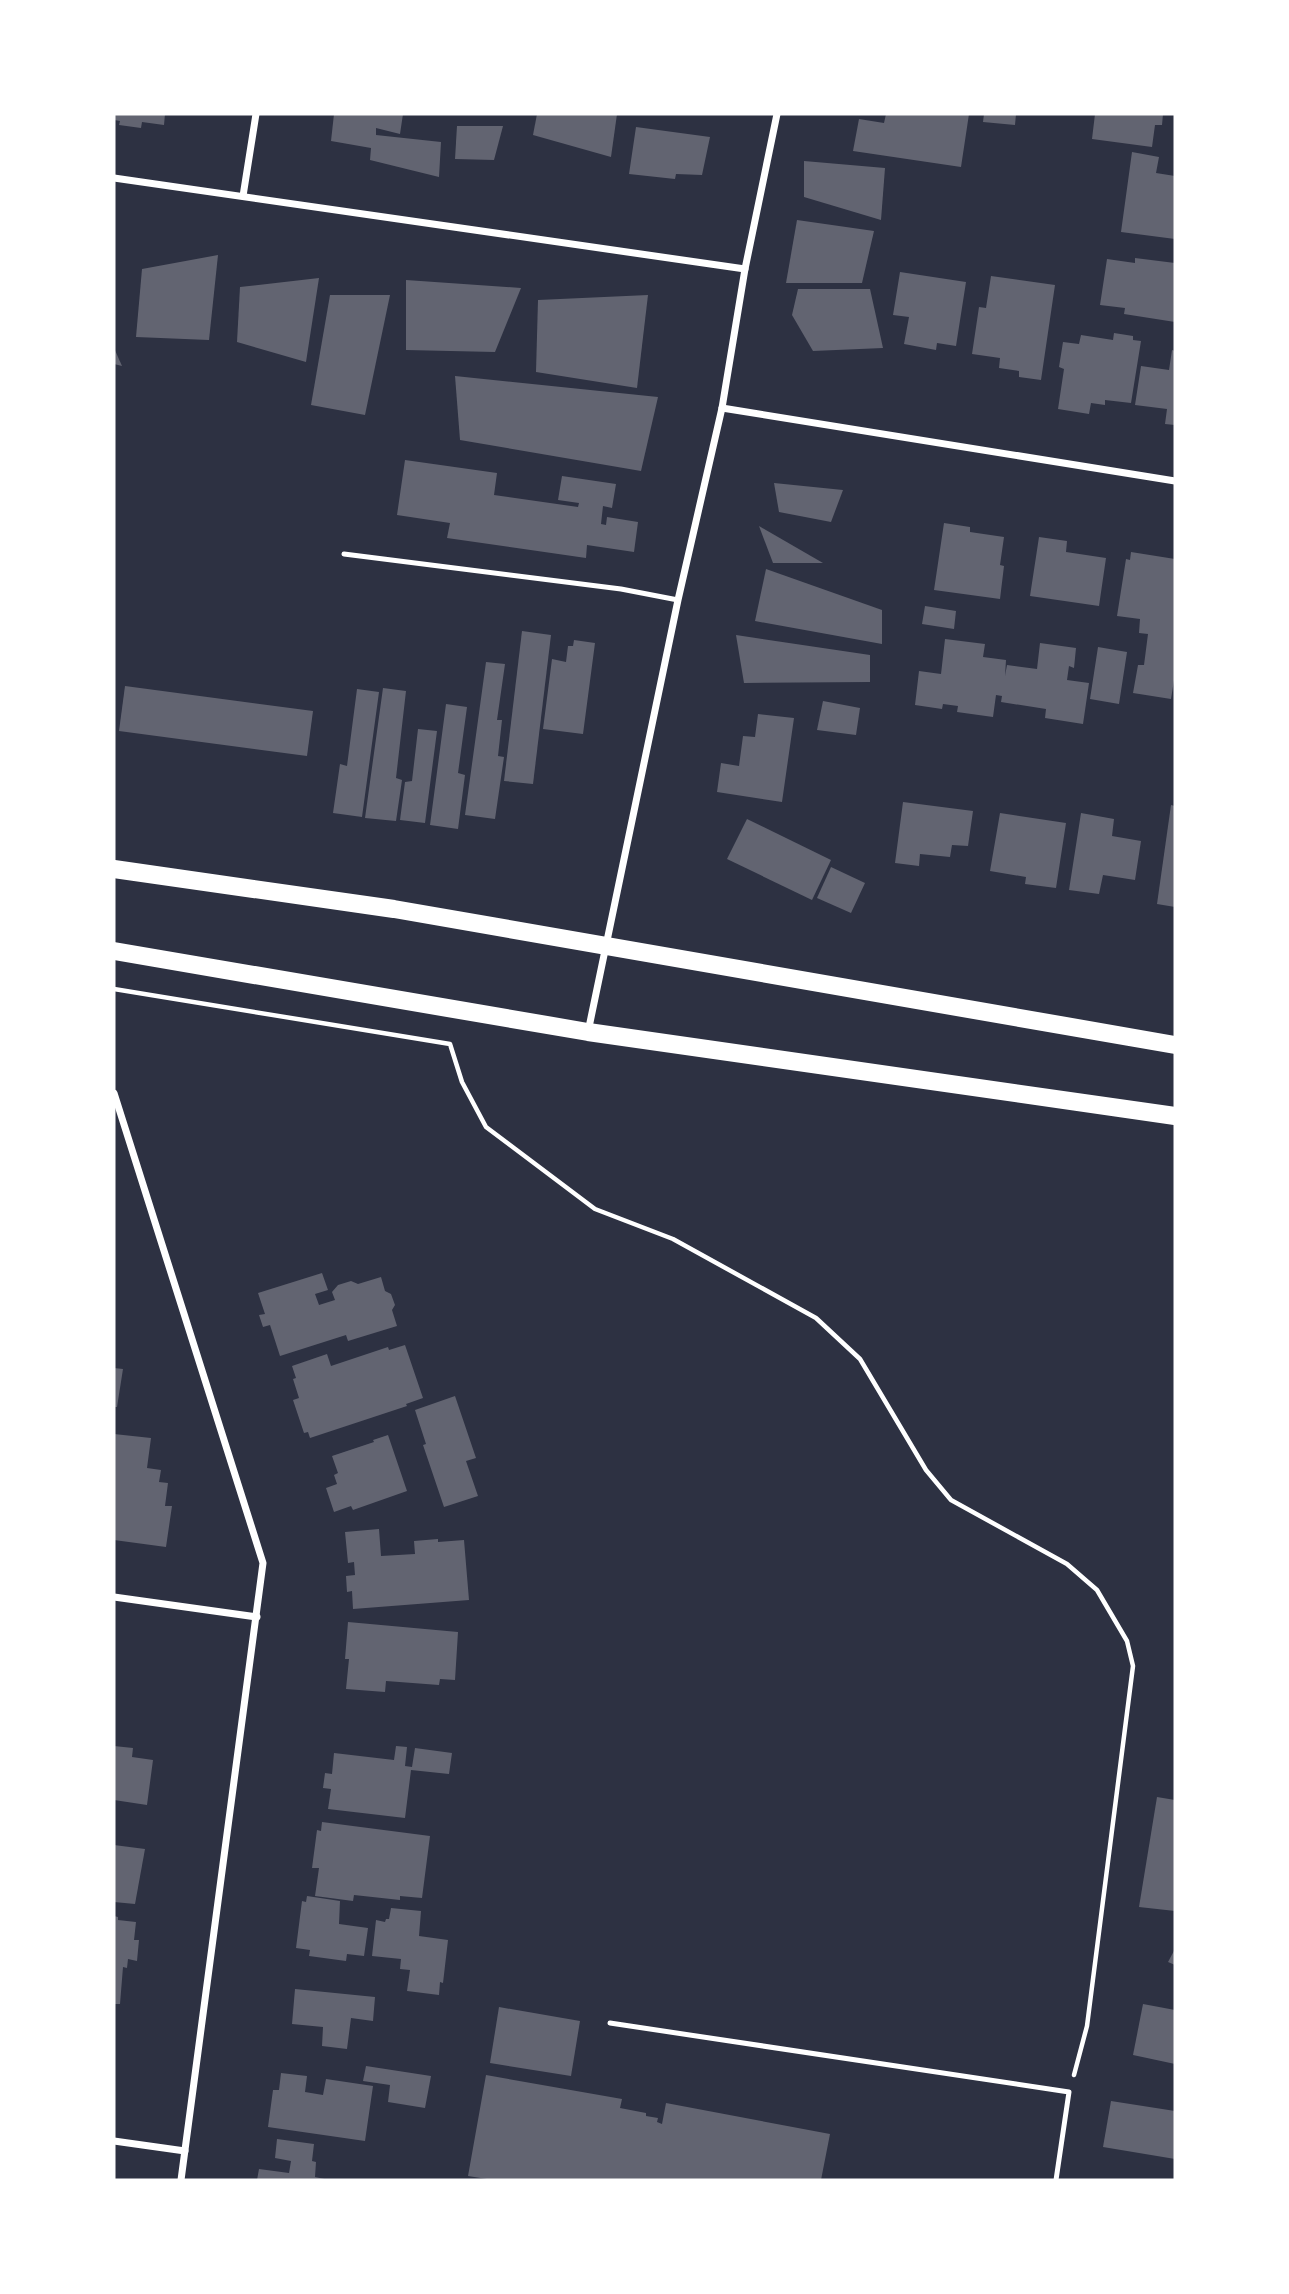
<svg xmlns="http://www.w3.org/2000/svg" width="1289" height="2294" viewBox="0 0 1289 2294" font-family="Ubuntu,sans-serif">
  <rect width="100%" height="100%" fill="#2d3142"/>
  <!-- building -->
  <g fill="#626471">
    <polygon points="114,114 165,114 164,125 142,122 141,128 119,125 120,121 114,120"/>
    <polygon points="334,114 403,114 400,134 376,128 376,135 441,142 439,177 370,160 371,148 331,141"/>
    <polygon points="537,114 617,114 611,157 533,135"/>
    <polygon points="886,114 969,114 961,167 853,151 859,119 884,123"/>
    <polygon points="984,114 1016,114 1015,125 983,122"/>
    <polygon points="1095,114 1163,114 1162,125 1155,125 1152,147 1092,139"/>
    <polygon points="457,126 503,126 494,160 455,159"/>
    <polygon points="636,127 710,137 702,175 676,174 675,179 629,174"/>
    <polygon points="1132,152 1159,157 1156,173 1175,176 1175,239 1121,232"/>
    <polygon points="804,161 885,168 881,220 804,197"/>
    <polygon points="797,220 874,231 862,283 786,283"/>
    <polygon points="218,255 209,340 136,337 142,269"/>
    <polygon points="1135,258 1175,263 1175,322 1124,314 1125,308 1100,305 1107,259 1135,263"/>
    <polygon points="900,272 966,282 956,346 937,343 936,350 904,344 909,317 893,315"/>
    <polygon points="991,276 1055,285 1041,380 1019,377 1019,371 999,368 1000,358 972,354 979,307 986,308"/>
    <polygon points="319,278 306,362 237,342 240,287"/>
    <polygon points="406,280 521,288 495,352 406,350"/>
    <polygon points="798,289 870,289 883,348 813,351 792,315"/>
    <polygon points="330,295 390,295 365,415 311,405"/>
    <polygon points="648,295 637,388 536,372 538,300"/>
    <polygon points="1114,333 1133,336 1133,340 1141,341 1131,403 1105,400 1105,405 1091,403 1089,414 1058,409 1064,369 1059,367 1063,342 1079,344 1081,335 1113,340"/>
    <polygon points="114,348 122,366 114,364"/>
    <polygon points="1172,350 1175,351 1175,425 1165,424 1167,409 1135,405 1141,366 1169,370"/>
    <polygon points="455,376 658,397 641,471 460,440"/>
    <polygon points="405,460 497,473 494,495 578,507 579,503 558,500 562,476 616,484 612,508 603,506 601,524 606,525 607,517 638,522 634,552 587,545 586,558 447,538 450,523 397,515"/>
    <polygon points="774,483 843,490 831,522 779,512"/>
    <polygon points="944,523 970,527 970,532 1004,537 1000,565 1004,566 1000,599 934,590"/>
    <polygon points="759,526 823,563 773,563"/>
    <polygon points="1039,537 1067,541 1066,552 1106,558 1099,606 1030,596"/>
    <polygon points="1131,552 1175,559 1175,674 1171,699 1133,693 1138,665 1144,665 1148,634 1139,633 1140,619 1117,616 1126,559 1130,560"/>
    <polygon points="766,569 882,610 882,644 755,621"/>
    <polygon points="925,606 956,611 954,629 922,624"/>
    <polygon points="522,631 551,635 533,784 504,781"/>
    <polygon points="736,635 870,655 870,682 744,683"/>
    <polygon points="945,639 985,644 983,657 1006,660 1005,676 1007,665 1037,669 1040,643 1076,648 1074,668 1069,666 1067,680 1089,683 1083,724 1045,718 1046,709 1001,702 1002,696 996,695 993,717 957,712 958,706 943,704 942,709 915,705 919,671 941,674"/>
    <polygon points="574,640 595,643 583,734 543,729 552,659 566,662 568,646 573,646"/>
    <polygon points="1098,647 1127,652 1119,704 1090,699"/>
    <polygon points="486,662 505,664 497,720 502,720 498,756 504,757 495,819 465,815"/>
    <polygon points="125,686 313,711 307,756 119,731"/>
    <polygon points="383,688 406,691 396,778 402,780 396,821 365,818"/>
    <polygon points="357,689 379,692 362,817 333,813 340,764 347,766"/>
    <polygon points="823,701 860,708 856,735 817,730"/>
    <polygon points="446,704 467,707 458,773 465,775 458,829 430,825"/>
    <polygon points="758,714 794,718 782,802 717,792 721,763 739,766 743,736 755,737"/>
    <polygon points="418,729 437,731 425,823 400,820 405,782 412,781"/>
    <polygon points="903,802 973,811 968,846 952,845 950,857 920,854 919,866 895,863"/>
    <polygon points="1171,805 1175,806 1175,907 1157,904"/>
    <polygon points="1000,813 1066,823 1056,888 1025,884 1026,877 990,871"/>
    <polygon points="1081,813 1114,819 1112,836 1141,841 1135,880 1103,875 1099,894 1069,890"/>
    <polygon points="747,819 831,860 812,900 727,859"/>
    <polygon points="831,867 865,883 851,913 817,898"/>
    <polygon points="322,1273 328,1290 315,1294 319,1305 335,1300 332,1292 338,1285 351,1281 358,1284 381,1277 385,1291 391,1294 395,1305 392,1310 397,1326 348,1341 346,1335 280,1356 270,1325 263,1327 259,1315 265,1314 258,1293"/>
    <polygon points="405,1345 423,1398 406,1404 407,1406 310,1438 308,1432 304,1433 293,1400 299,1398 293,1379 296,1378 292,1366 327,1354 331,1366 388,1347 389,1350"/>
    <polygon points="114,1368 123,1369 117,1407 114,1407"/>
    <polygon points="455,1396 476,1458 466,1461 478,1496 444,1507 423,1445 426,1444 415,1410"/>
    <polygon points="114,1434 151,1438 147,1468 161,1470 159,1482 168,1483 165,1506 172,1506 166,1547 114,1540"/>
    <polygon points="388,1435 407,1491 353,1510 351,1506 334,1512 326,1488 337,1484 334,1475 338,1473 332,1456 374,1442 373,1440"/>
    <polygon points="379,1529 381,1556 415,1554 414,1541 438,1539 438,1542 464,1540 469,1600 353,1609 352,1591 347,1592 346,1576 355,1575 354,1562 348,1563 345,1532"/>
    <polygon points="348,1622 458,1632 455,1680 440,1679 439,1685 386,1681 385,1692 346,1689 349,1659 345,1659"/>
    <polygon points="114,1746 133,1748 132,1757 153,1760 147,1805 114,1800"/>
    <polygon points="396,1746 407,1747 405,1766 412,1767 415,1748 452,1753 449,1774 411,1770 405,1818 328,1809 331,1789 323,1788 325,1773 332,1774 334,1753 394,1760"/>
    <polygon points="1157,1797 1175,1800 1175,1911 1139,1907"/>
    <polygon points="322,1822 430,1836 422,1898 400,1896 400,1900 354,1895 353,1901 315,1896 319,1868 312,1868 317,1830 321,1831"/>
    <polygon points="114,1845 145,1849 135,1904 114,1902"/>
    <polygon points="307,1896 340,1901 339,1924 368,1928 364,1956 347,1954 346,1961 309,1956 310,1950 296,1948 302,1901 306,1902"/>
    <polygon points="391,1908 421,1911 419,1936 448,1940 443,1983 440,1982 439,1995 407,1991 410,1970 400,1969 401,1959 372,1956 376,1920 385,1922 386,1919 389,1919"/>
    <polygon points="114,1916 118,1917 118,1920 136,1922 134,1940 139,1940 137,1961 128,1959 127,1968 123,1967 120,2004 114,2004"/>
    <polygon points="1175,1949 1175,1965 1168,1962"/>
    <polygon points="295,1989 375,1997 373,2021 351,2018 347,2049 322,2046 323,2027 292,2024"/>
    <polygon points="1143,2004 1175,2010 1175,2064 1133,2055"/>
    <polygon points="499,2007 580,2021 571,2076 490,2063"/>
    <polygon points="366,2066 431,2076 425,2108 388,2102 390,2085 363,2081"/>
    <polygon points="281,2073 307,2076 305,2092 323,2095 326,2079 373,2086 365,2141 268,2127 273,2090 279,2090"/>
    <polygon points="486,2075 622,2099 620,2108 646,2113 646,2116 658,2118 657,2122 662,2124 666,2103 830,2134 821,2180 493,2180 468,2176"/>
    <polygon points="1111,2101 1175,2111 1175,2159 1103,2147"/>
    <polygon points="277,2139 314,2144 312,2161 316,2162 315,2177 329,2180 257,2180 259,2169 289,2173 291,2161 275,2158"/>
  </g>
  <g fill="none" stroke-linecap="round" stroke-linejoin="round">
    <!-- path -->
    <polyline stroke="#fff" stroke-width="4.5" points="114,989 450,1044 462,1082 486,1127 595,1209 673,1239 816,1318 860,1359 926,1470 951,1500 1067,1564 1097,1590 1127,1641 1133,1666 1087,2026 1074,2075"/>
    <!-- service -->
    <g stroke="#fff" stroke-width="5">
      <polyline points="344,554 621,589 678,600"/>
      <polyline points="610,2023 1069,2092 1056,2180"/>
    </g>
    <!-- minor -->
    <g stroke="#fff" stroke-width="7">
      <polyline points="114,178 745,269"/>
      <polyline points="243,196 256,114"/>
      <polyline points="722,408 1175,481"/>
      <polyline points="588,1032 678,600 722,408 745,269 777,114"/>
      <polyline points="114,1093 263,1563 181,2180"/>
      <polyline points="114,1597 257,1617"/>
      <polyline points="114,2141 185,2151"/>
    </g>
    <!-- primary -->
    <g stroke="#fff" stroke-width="18">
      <polyline points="114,869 394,909 1175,1045"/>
      <polyline points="114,951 588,1032 1175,1116"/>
    </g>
  </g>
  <!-- border -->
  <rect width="1289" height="2294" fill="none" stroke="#ffffff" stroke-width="231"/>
</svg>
